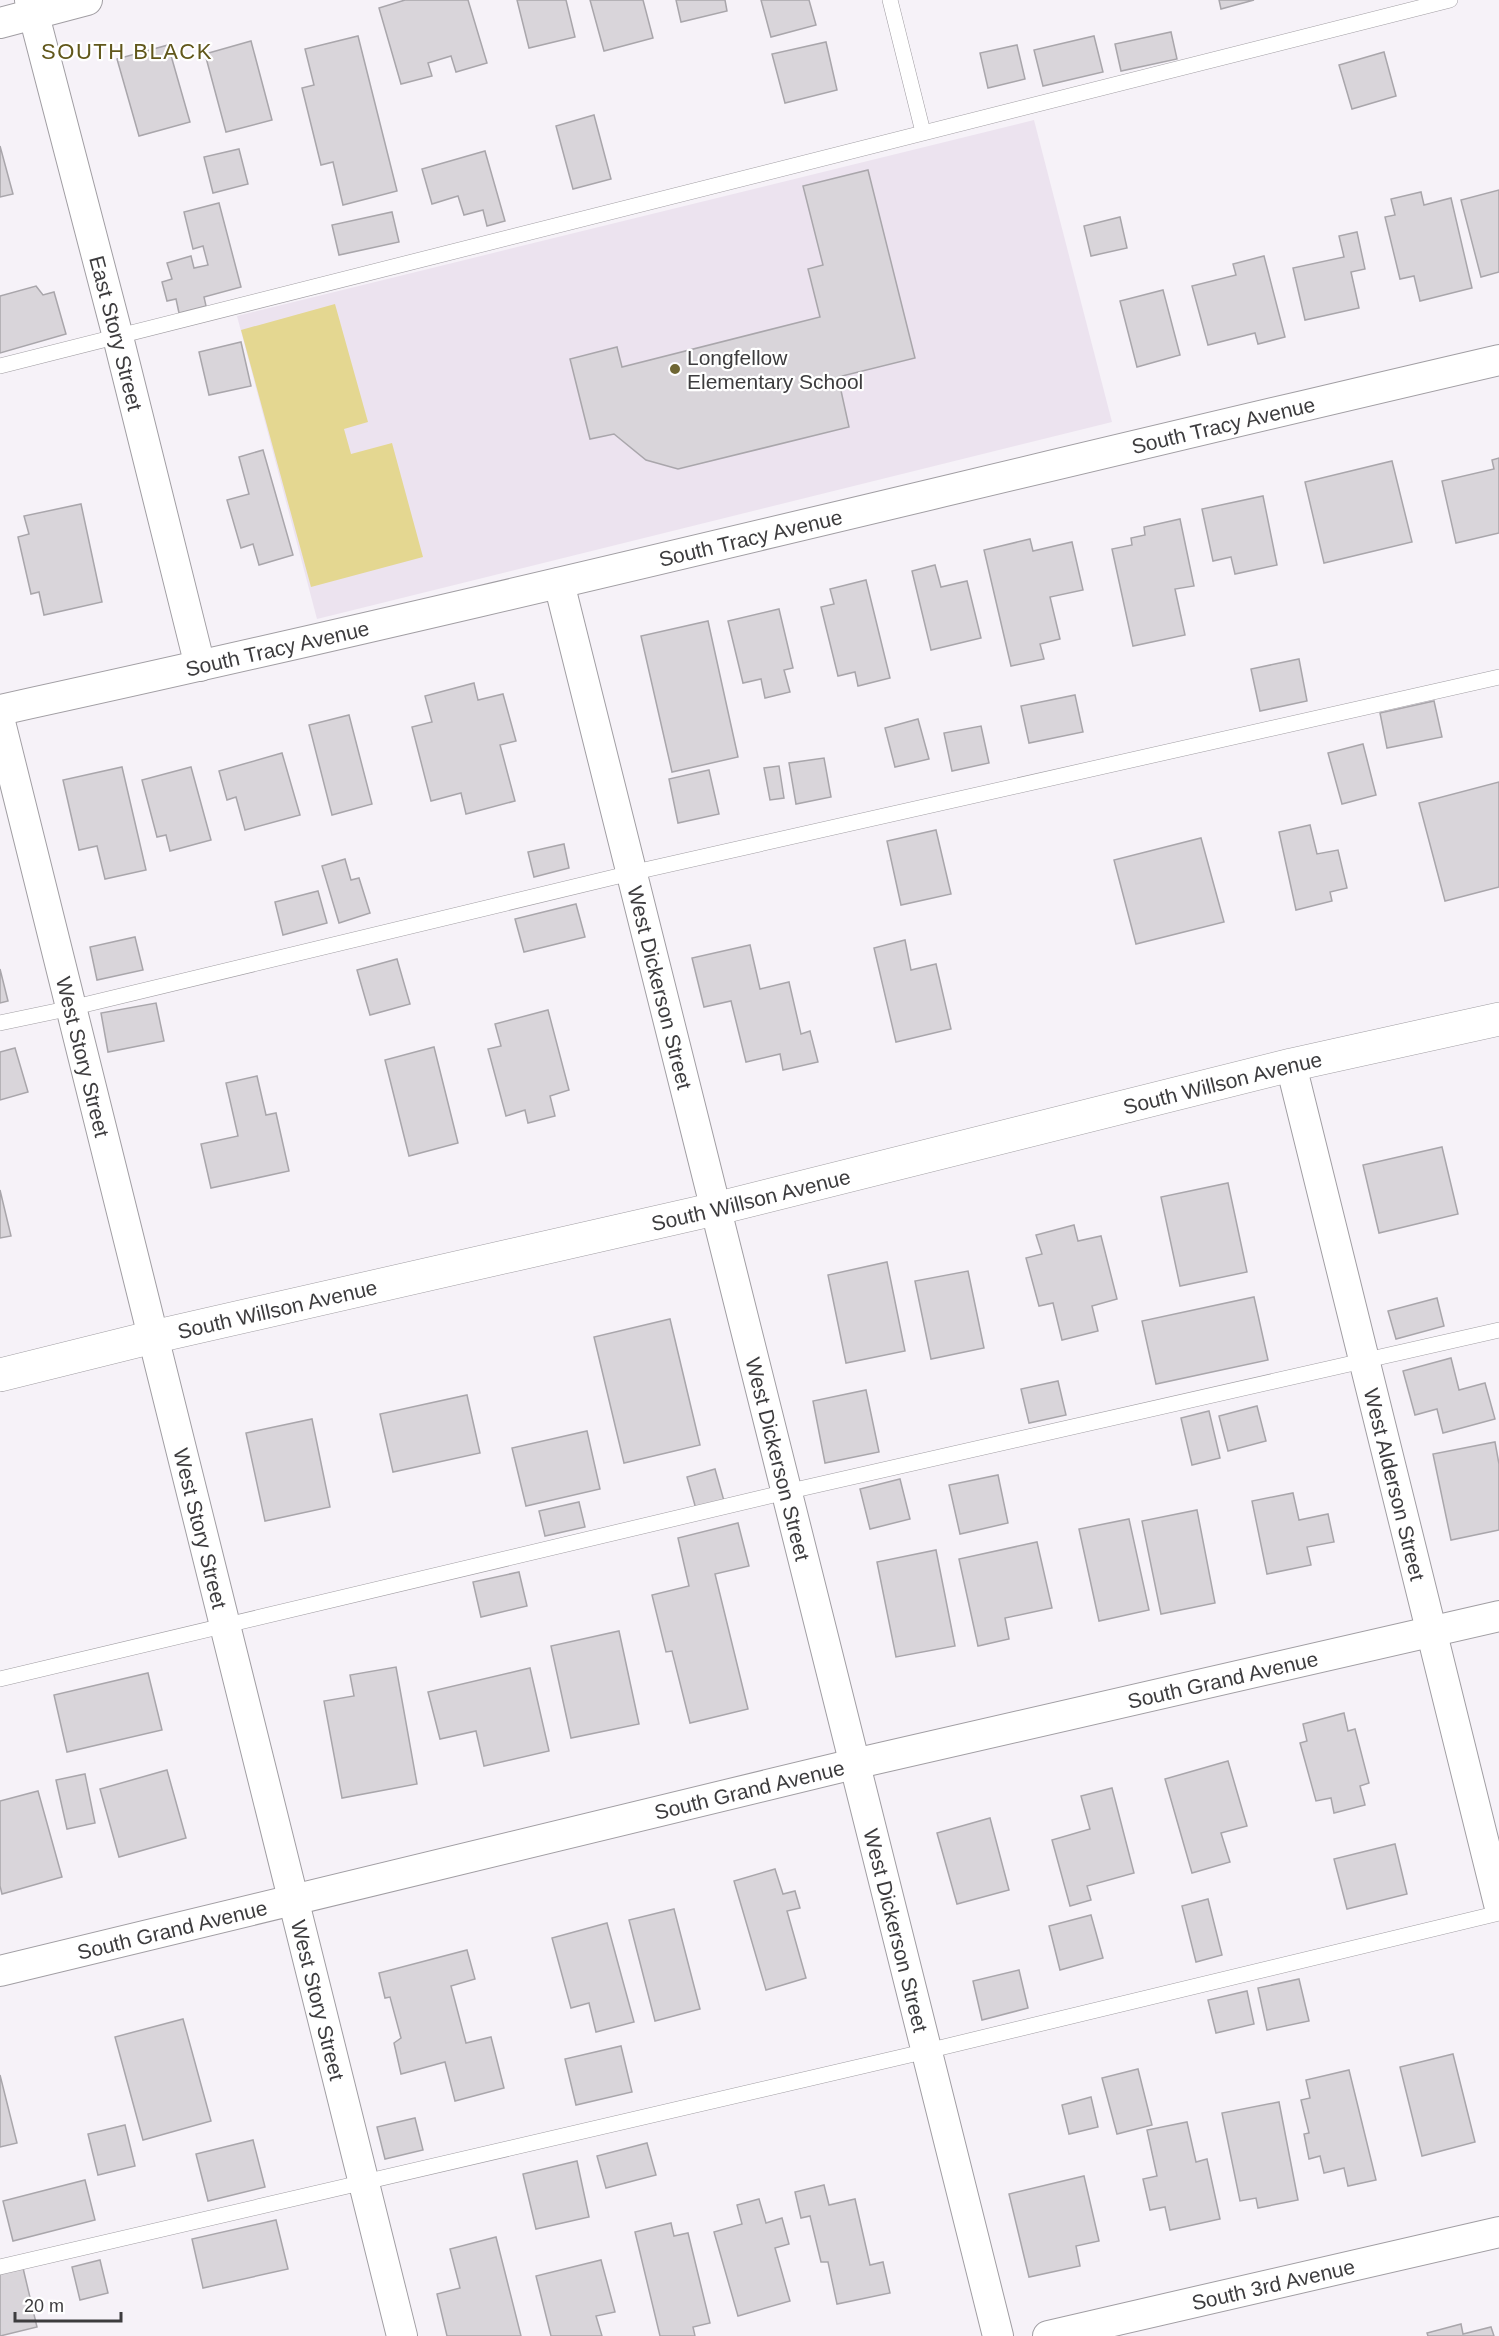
<svg xmlns="http://www.w3.org/2000/svg" width="1499" height="2336" viewBox="0 0 1499 2336" font-family="Helvetica,sans-serif">
  <rect width="100%" height="100%" fill="#f6f2f8"/>
  <!-- built -->
  <polygon fill="#ece3ef" points="1034,120 1112,422 317,619 237,316"/>
  <!-- green -->
  <polygon fill="#e4d791" points="335,304 368,422 344,429 351,454 392,443 423,557 311,587 241,330"/>
  <!-- building -->
  <g fill="#d9d5da" stroke="#a9a6ab" stroke-width="1.5">
    <polygon points="405,0 468,0 487,63 456,72 451,56 428,63 432,76 401,84 379,8"/>
    <polygon points="517,0 566,0 575,37 529,48"/>
    <polygon points="590,0 643,0 653,38 604,51"/>
    <polygon points="676,0 725,0 727,11 681,22"/>
    <polygon points="761,0 809,0 816,25 771,37"/>
    <polygon points="1219,0 1254,0 1221,9"/>
    <polygon points="1171,32 1177,59 1121,71 1115,44"/>
    <polygon points="358,36 397,191 343,205 333,162 321,165 302,88 314,85 305,49"/>
    <polygon points="1094,36 1103,72 1043,86 1034,50"/>
    <polygon points="251,41 272,120 226,132 205,54"/>
    <polygon points="826,42 837,90 785,103 772,54"/>
    <polygon points="168,45 190,122 139,136 117,59"/>
    <polygon points="1017,45 1025,79 988,88 980,53"/>
    <polygon points="1384,52 1396,96 1352,109 1339,65"/>
    <polygon points="594,115 611,179 573,189 556,126"/>
    <polygon points="0,146 13,194 0,197"/>
    <polygon points="239,149 248,184 213,193 204,157"/>
    <polygon points="485,151 505,221 487,226 483,210 464,215 458,196 432,204 422,169"/>
    <polygon points="868,170 915,358 838,377 849,427 678,469 646,460 614,434 590,439 570,359 617,347 622,367 820,317 808,269 823,265 803,186"/>
    <polygon points="1499,190 1499,272 1481,277 1461,200"/>
    <polygon points="1421,192 1424,205 1451,198 1472,288 1420,301 1414,276 1400,279 1385,217 1395,215 1391,199"/>
    <polygon points="219,203 241,287 204,297 206,306 179,313 176,299 167,301 162,282 172,279 167,263 191,256 194,268 208,265 203,246 193,249 184,212"/>
    <polygon points="392,212 399,242 339,255 332,225"/>
    <polygon points="1120,217 1127,248 1091,256 1084,226"/>
    <polygon points="1357,232 1365,269 1351,272 1359,308 1305,320 1293,268 1344,257 1339,236"/>
    <polygon points="1264,256 1285,337 1258,344 1255,333 1208,345 1192,286 1236,275 1233,264"/>
    <polygon points="36,286 43,295 54,292 66,334 0,353 0,296"/>
    <polygon points="1163,290 1180,355 1137,367 1120,301"/>
    <polygon points="241,342 251,386 209,395 199,352"/>
    <polygon points="263,450 293,555 259,565 253,544 241,548 227,500 249,494 239,457"/>
    <polygon points="1499,458 1499,533 1456,543 1442,481 1494,469 1492,460"/>
    <polygon points="1392,461 1412,542 1324,563 1305,482"/>
    <polygon points="1263,496 1277,565 1235,574 1231,557 1213,561 1202,509"/>
    <polygon points="81,504 102,602 44,615 39,592 31,594 18,537 29,534 24,516"/>
    <polygon points="1180,519 1194,586 1175,589 1185,635 1133,646 1112,549 1132,545 1131,538 1145,535 1144,527"/>
    <polygon points="1030,539 1033,551 1072,542 1083,590 1050,597 1060,639 1040,644 1044,659 1011,666 984,550"/>
    <polygon points="935,565 941,587 967,581 981,638 931,650 912,571"/>
    <polygon points="866,580 890,678 858,686 855,672 838,676 821,607 834,604 830,589"/>
    <polygon points="779,609 793,668 784,670 790,692 765,698 761,679 743,683 728,621"/>
    <polygon points="708,621 738,757 672,772 641,636"/>
    <polygon points="1299,659 1307,701 1260,711 1251,669"/>
    <polygon points="474,683 478,700 503,694 516,741 500,745 515,801 466,814 461,793 431,801 412,727 432,722 425,696"/>
    <polygon points="1075,695 1083,732 1029,743 1021,706"/>
    <polygon points="1434,701 1442,737 1387,748 1380,713"/>
    <polygon points="349,715 372,804 332,815 309,725"/>
    <polygon points="918,719 929,759 895,767 885,728"/>
    <polygon points="981,726 989,763 952,771 944,733"/>
    <polygon points="1363,744 1376,795 1342,804 1328,753"/>
    <polygon points="282,753 300,815 245,830 236,797 227,800 219,771"/>
    <polygon points="824,758 831,797 796,804 789,763"/>
    <polygon points="779,766 784,798 770,800 764,768"/>
    <polygon points="122,767 146,870 105,879 97,846 79,850 63,780"/>
    <polygon points="191,767 211,840 170,851 166,835 157,837 142,780"/>
    <polygon points="709,770 719,814 678,823 669,779"/>
    <polygon points="1499,782 1499,887 1445,901 1419,803"/>
    <polygon points="1310,825 1317,854 1338,850 1347,888 1330,892 1332,901 1296,910 1279,832"/>
    <polygon points="936,830 951,894 901,905 887,841"/>
    <polygon points="1201,838 1224,922 1136,944 1114,860"/>
    <polygon points="564,844 569,868 534,877 528,852"/>
    <polygon points="345,859 351,880 359,878 370,913 339,923 322,866"/>
    <polygon points="318,891 327,923 283,935 275,902"/>
    <polygon points="576,904 585,937 524,952 515,919"/>
    <polygon points="135,937 143,970 97,980 90,947"/>
    <polygon points="905,940 911,970 936,964 951,1029 896,1042 874,948"/>
    <polygon points="750,945 760,989 789,982 801,1034 810,1031 818,1062 783,1070 780,1054 746,1062 731,1001 704,1007 692,958"/>
    <polygon points="397,959 410,1004 370,1015 357,970"/>
    <polygon points="0,969 8,1001 0,1003"/>
    <polygon points="156,1003 164,1041 108,1052 101,1013"/>
    <polygon points="548,1010 569,1090 550,1096 555,1116 528,1123 525,1110 506,1116 488,1049 501,1046 495,1024"/>
    <polygon points="434,1047 458,1143 409,1156 385,1060"/>
    <polygon points="15,1048 28,1092 0,1100 0,1052"/>
    <polygon points="257,1076 266,1115 276,1113 289,1171 211,1188 201,1144 238,1136 226,1083"/>
    <polygon points="1442,1147 1458,1214 1379,1233 1363,1165"/>
    <polygon points="1228,1183 1247,1272 1180,1286 1161,1197"/>
    <polygon points="0,1190 11,1236 0,1238"/>
    <polygon points="1074,1225 1078,1241 1101,1236 1117,1299 1092,1306 1098,1331 1062,1340 1053,1303 1039,1306 1026,1258 1042,1254 1036,1235"/>
    <polygon points="887,1262 905,1351 846,1363 828,1275"/>
    <polygon points="968,1271 984,1348 931,1359 915,1281"/>
    <polygon points="1254,1297 1268,1360 1156,1384 1142,1321"/>
    <polygon points="1437,1298 1444,1326 1396,1339 1388,1311"/>
    <polygon points="670,1319 700,1445 624,1463 594,1337"/>
    <polygon points="1451,1358 1459,1390 1485,1383 1495,1419 1443,1433 1437,1409 1415,1415 1403,1371"/>
    <polygon points="1058,1381 1066,1415 1029,1423 1021,1389"/>
    <polygon points="866,1390 879,1452 825,1463 813,1401"/>
    <polygon points="467,1395 480,1453 393,1472 380,1414"/>
    <polygon points="1257,1406 1266,1441 1228,1451 1219,1416"/>
    <polygon points="1209,1411 1220,1458 1192,1465 1181,1418"/>
    <polygon points="312,1419 330,1507 265,1521 246,1433"/>
    <polygon points="587,1431 600,1489 526,1506 512,1448"/>
    <polygon points="1495,1442 1499,1464 1499,1530 1451,1540 1433,1454"/>
    <polygon points="715,1469 724,1501 696,1509 687,1477"/>
    <polygon points="998,1475 1008,1523 960,1534 949,1485"/>
    <polygon points="900,1479 910,1519 870,1529 860,1489"/>
    <polygon points="1293,1493 1299,1520 1328,1514 1334,1542 1307,1547 1311,1565 1267,1574 1252,1501"/>
    <polygon points="579,1502 585,1527 545,1536 539,1511"/>
    <polygon points="1197,1510 1215,1603 1161,1614 1142,1521"/>
    <polygon points="1129,1519 1149,1610 1099,1621 1079,1529"/>
    <polygon points="738,1523 749,1566 715,1574 748,1709 690,1723 672,1651 666,1652 652,1595 689,1586 678,1538"/>
    <polygon points="1037,1542 1052,1608 1005,1618 1009,1639 978,1646 959,1559"/>
    <polygon points="936,1550 955,1646 896,1657 877,1562"/>
    <polygon points="519,1572 527,1606 481,1617 473,1582"/>
    <polygon points="619,1631 639,1724 571,1738 551,1646"/>
    <polygon points="396,1667 417,1784 342,1798 324,1701 354,1696 350,1675"/>
    <polygon points="530,1668 549,1751 484,1766 476,1731 440,1739 428,1692"/>
    <polygon points="148,1673 162,1730 67,1752 54,1695"/>
    <polygon points="1344,1713 1348,1731 1355,1729 1369,1783 1360,1786 1365,1805 1334,1813 1331,1798 1316,1801 1300,1743 1307,1741 1303,1724"/>
    <polygon points="1228,1761 1247,1826 1221,1833 1230,1862 1192,1873 1165,1779"/>
    <polygon points="167,1770 186,1838 119,1857 100,1789"/>
    <polygon points="85,1774 95,1823 67,1829 56,1780"/>
    <polygon points="1112,1788 1134,1873 1087,1886 1091,1900 1070,1906 1052,1840 1090,1829 1081,1796"/>
    <polygon points="38,1791 62,1877 2,1894 0,1886 0,1801"/>
    <polygon points="990,1818 1009,1890 957,1904 937,1833"/>
    <polygon points="1395,1844 1407,1894 1347,1909 1334,1859"/>
    <polygon points="775,1869 783,1894 795,1891 800,1908 787,1911 806,1978 766,1990 734,1881"/>
    <polygon points="1208,1899 1222,1955 1196,1962 1182,1906"/>
    <polygon points="674,1909 700,2009 655,2021 629,1920"/>
    <polygon points="1091,1915 1103,1958 1060,1970 1049,1926"/>
    <polygon points="607,1923 634,2022 596,2032 589,2003 571,2008 552,1938"/>
    <polygon points="467,1950 475,1979 451,1986 466,2043 491,2037 504,2088 455,2101 445,2062 401,2074 394,2043 401,2038 390,1997 385,1998 379,1973"/>
    <polygon points="1019,1970 1028,2008 982,2020 973,1981"/>
    <polygon points="1299,1979 1309,2021 1267,2030 1258,1988"/>
    <polygon points="1247,1991 1254,2024 1216,2033 1208,2000"/>
    <polygon points="183,2019 211,2121 143,2140 115,2037"/>
    <polygon points="621,2046 632,2092 576,2105 565,2059"/>
    <polygon points="1453,2054 1475,2142 1422,2156 1400,2067"/>
    <polygon points="1138,2069 1152,2125 1117,2134 1102,2078"/>
    <polygon points="1349,2070 1376,2180 1348,2186 1344,2168 1324,2173 1320,2156 1309,2159 1304,2134 1309,2133 1301,2100 1310,2098 1306,2080"/>
    <polygon points="0,2075 17,2143 0,2147"/>
    <polygon points="1091,2097 1098,2127 1069,2134 1062,2105"/>
    <polygon points="1279,2102 1298,2200 1258,2208 1256,2198 1240,2201 1222,2113"/>
    <polygon points="415,2118 423,2150 385,2159 377,2127"/>
    <polygon points="1187,2122 1196,2162 1207,2159 1220,2219 1170,2230 1165,2207 1150,2210 1143,2179 1157,2176 1147,2130"/>
    <polygon points="125,2125 135,2166 98,2175 88,2134"/>
    <polygon points="253,2140 265,2187 208,2201 196,2154"/>
    <polygon points="647,2143 656,2175 606,2188 597,2156"/>
    <polygon points="577,2161 589,2217 536,2229 523,2174"/>
    <polygon points="1084,2176 1099,2241 1076,2246 1080,2266 1029,2277 1009,2194"/>
    <polygon points="85,2180 95,2220 13,2241 3,2201"/>
    <polygon points="824,2185 829,2205 855,2199 870,2265 883,2262 890,2293 837,2304 828,2262 821,2262 810,2216 801,2218 795,2192"/>
    <polygon points="759,2199 766,2223 782,2218 789,2244 775,2248 790,2301 738,2316 714,2232 742,2224 737,2205"/>
    <polygon points="276,2220 288,2269 203,2288 192,2239"/>
    <polygon points="671,2223 674,2236 688,2233 710,2323 693,2327 695,2336 660,2336 635,2232"/>
    <polygon points="496,2237 521,2336 447,2336 437,2294 460,2288 450,2249"/>
    <polygon points="100,2260 108,2293 80,2300 72,2267"/>
    <polygon points="601,2260 615,2312 596,2316 602,2336 551,2336 536,2276"/>
    <polygon points="23,2268 37,2327 0,2336 0,2274"/>
    <polygon points="1461,2324 1463,2334 1491,2327 1494,2336 1428,2336 1427,2333"/>
  </g>
  <g fill="none" stroke-linecap="round" stroke-linejoin="round">
    <defs>
      <g id="service">
        <polyline points="890,0 923,132"/>
        <polyline points="0,366 1450,0"/>
        <polyline points="0,1023 71,1008 631,873 1499,677"/>
        <polyline points="0,1679 786,1492 1499,1330"/>
        <polyline points="0,2267 927,2051 1499,1913"/>
      </g>
      <g id="minor">
        <path id="s1" d="M30,0L118,337L200,666"/>
        <polyline points="0,23 87,0"/>
        <path id="s2" d="M559,583L998,2336"/>
        <path id="s3" d="M0,710C501,601 999,476 1499,360"/>
        <path id="s4" d="M0,722L402,2336"/>
        <path id="s5" d="M1291,1065L1499,1904"/>
        <path id="s6" d="M0,1971L854,1764L1499,1616"/>
        <path id="s7" d="M1048,2336L1499,2232"/>
      </g>
      <g id="secondary">
        <path id="s8" d="M0,1375L153,1337L715,1209L1291,1065L1499,1019"/>
      </g>
    </defs>
    <!-- service casing -->
    <use href="#service" stroke="#a19ea3" stroke-width="16"/>
    <!-- minor casing -->
    <use href="#minor" stroke="#a19ea3" stroke-width="32"/>
    <!-- secondary casing -->
    <use href="#secondary" stroke="#a19ea3" stroke-width="34"/>
    <!-- service -->
    <use href="#service" stroke="#fff" stroke-width="15"/>
    <!-- minor -->
    <use href="#minor" stroke="#fff" stroke-width="30"/>
    <!-- secondary -->
    <use href="#secondary" stroke="#fff" stroke-width="33"/>
  </g>
  <!-- markers -->
  <circle fill="#6f6633" stroke="#fff" stroke-width="2" cx="675" cy="369" r="6"/>
  <g text-anchor="middle" dominant-baseline="central" stroke-width="4.5" stroke-linejoin="round" paint-order="stroke">
    <!-- street labels -->
    <g font-size="21" fill="#3d3c3e" stroke="#fff">
      <text stroke="none"><textPath href="#s1" startOffset="344">East Story Street</textPath></text>
      <text stroke="none"><textPath href="#s3" startOffset="1256">South Tracy Avenue</textPath></text>
      <text stroke="none"><textPath href="#s3" startOffset="770">South Tracy Avenue</textPath></text>
      <text stroke="none"><textPath href="#s3" startOffset="284">South Tracy Avenue</textPath></text>
      <text stroke="none"><textPath href="#s2" startOffset="417">West Dickerson Street</textPath></text>
      <text stroke="none"><textPath href="#s4" startOffset="345">West Story Street</textPath></text>
      <text stroke="none"><textPath href="#s8" startOffset="1257">South Willson Avenue</textPath></text>
      <text stroke="none"><textPath href="#s8" startOffset="771">South Willson Avenue</textPath></text>
      <text stroke="none"><textPath href="#s8" startOffset="285">South Willson Avenue</textPath></text>
      <text stroke="none"><textPath href="#s2" startOffset="903">West Dickerson Street</textPath></text>
      <text stroke="none"><textPath href="#s5" startOffset="432">West Alderson Street</textPath></text>
      <text stroke="none"><textPath href="#s4" startOffset="831">West Story Street</textPath></text>
      <text stroke="none"><textPath href="#s6" startOffset="1257">South Grand Avenue</textPath></text>
      <text stroke="none"><textPath href="#s6" startOffset="771">South Grand Avenue</textPath></text>
      <text stroke="none"><textPath href="#s6" startOffset="177">South Grand Avenue</textPath></text>
      <text stroke="none"><textPath href="#s2" startOffset="1389">West Dickerson Street</textPath></text>
      <text stroke="none"><textPath href="#s4" startOffset="1317">West Story Street</textPath></text>
      <text stroke="none"><textPath href="#s7" startOffset="231">South 3rd Avenue</textPath></text>
    </g>
    <!-- poi labels -->
    <g font-size="21" fill="#3d3c3e" stroke="#fff" text-anchor="start">
      <text x="687" y="357">Longfellow<tspan x="687" dy="24">Elementary School</tspan></text>
    </g>
    <!-- neighbourhood labels -->
    <g font-size="22" letter-spacing="1.5" fill="#61571b" stroke="#fff">
      <text x="127" y="51">SOUTH BLACK</text>
    </g>
  </g>
  <!-- scale -->
  <path d="M15 2312v9h106v-9" fill="none" stroke="#3d3c3e" stroke-width="3"/>
  <text x="24" y="2312" font-size="18" fill="#3d3c3e" stroke="#ffffff" stroke-width="4.5" paint-order="stroke">20 m</text>
</svg>
